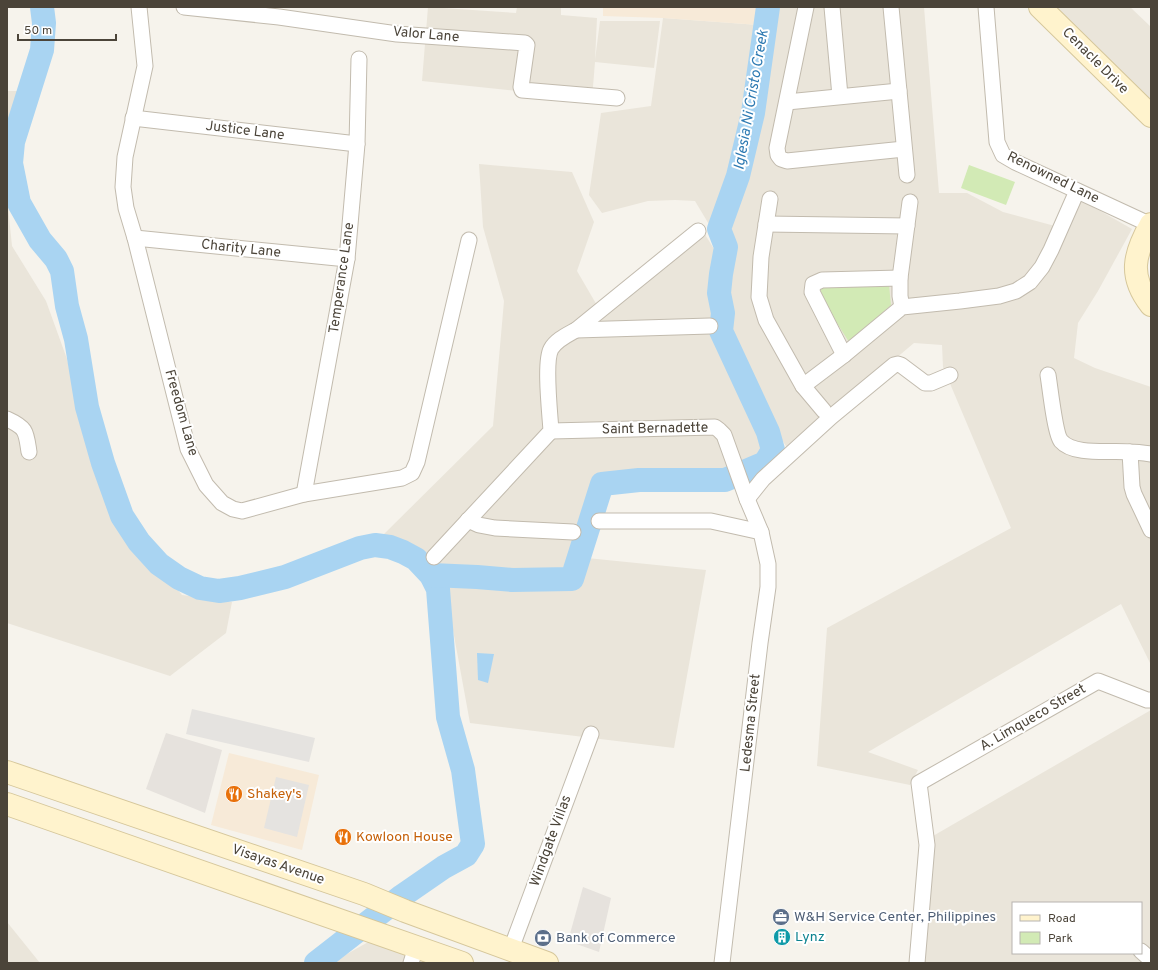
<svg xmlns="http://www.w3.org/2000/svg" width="1158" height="970" viewBox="0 0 1158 970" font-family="Overpass,sans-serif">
  <rect width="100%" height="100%" fill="#f6f3ec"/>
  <!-- residential -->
  <g fill="#eae5da" fill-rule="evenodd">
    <polygon points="428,7 516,13 517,7 561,7 561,15 597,18 595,60 600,21 660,21 654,68 595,62 592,99 422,81"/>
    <polygon points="769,7 924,7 939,193 967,193 1003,212 1066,229 1081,200 1132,229 1098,291 1078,323 1074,358 1095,368 1151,387 1151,665 1121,604 868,752 918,770 910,785 817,766 827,628 1011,528 943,367 942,345 914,343 788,449 764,413 726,327 727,252 738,193"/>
    <polygon points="1048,7 1130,7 1151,27 1151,106"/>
    <polygon points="663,18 759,25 748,99 738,142 726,185 716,236 695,201 675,200 648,201 602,213 589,195 601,113 651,106"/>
    <polygon points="7,91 19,91 7,144"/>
    <polygon points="479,164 572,172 594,222 577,271 598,307 699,225 721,260 715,291 715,325 752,405 770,446 761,461 724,477 598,481 569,576 442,572 381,537 493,426 504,301 483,227"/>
    <polygon points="7,197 12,246 46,301 67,359 87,446 110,510 182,595 232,602 226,633 170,676 7,623"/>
    <polygon points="577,557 706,570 674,748 470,723 444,581 572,582"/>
    <path d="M1151,710V963H925L933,836ZM1013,903H1141V953H1013Z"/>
    <polygon points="7,922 40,963 7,963"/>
    <polygon points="370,941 430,963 331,963"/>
  </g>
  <!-- commercial -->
  <g fill="#f7ead8">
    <polygon points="603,7 762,7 759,25 663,18 603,16"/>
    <polygon points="229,753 319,775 302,850 211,825"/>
  </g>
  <!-- industrial -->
  <g fill="#e6e2dd">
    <polygon points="166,733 222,750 205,813 146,789"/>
    <polygon points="583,887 611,898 599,952 568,941"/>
  </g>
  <!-- green -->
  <g fill="#d2eab5">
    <polygon points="969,165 1015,182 1006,205 961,188"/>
    <polygon points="821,284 889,285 891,305 849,342 821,298"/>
  </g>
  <!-- parking -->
  <g fill="#e5e3e0">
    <polygon points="192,709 315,738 309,762 186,734"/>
    <polygon points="276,777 309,785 297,837 264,828"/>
  </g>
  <!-- water -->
  <polygon fill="#a9d4f2" points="477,653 494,654 488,683 478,680"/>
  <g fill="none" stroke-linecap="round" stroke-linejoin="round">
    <!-- river -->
    <g stroke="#a9d4f2" stroke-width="24">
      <polyline points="42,7 44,23 42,50 13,142 11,163 19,203 40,240 56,259 62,271 67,306 76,339 87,407 103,463 122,516 139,542 159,564 179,578 200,588 219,591 240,588 285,577 360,548 375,545 390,547 403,552 416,559 431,575 438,589 448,717 463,770 473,844 466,855 444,867 402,896 316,963"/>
      <polyline points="431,575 477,577 512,580 572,579 602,484 639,480 725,480 765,463 773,450 768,432 721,331 723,313 719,293 721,274 726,247 719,229 738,176 753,113 768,7"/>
    </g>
    <defs>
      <g id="street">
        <polyline points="139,7 145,66 125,157 123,187 126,208 135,238 188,449 206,485 222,503 233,509 242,511 304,494 402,478 412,473 417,462 469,240"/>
        <polyline points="184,7 279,17 397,34 525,43 527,45 521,87 522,90 617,98"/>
        <polyline points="806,7 777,148 778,155 781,159 787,161 904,149"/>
        <polyline points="832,7 840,96"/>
        <polyline points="891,7 907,175"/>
        <polyline points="986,7 997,142 1003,155 1015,162 1151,225"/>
        <polyline points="787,102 899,91"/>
        <polyline points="133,118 357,144"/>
        <polyline points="770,199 761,257 759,297 766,320 803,386 824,411"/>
        <polyline points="766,224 907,226"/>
        <polyline points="135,238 347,259"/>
        <polyline points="902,307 900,296 900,278 910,202"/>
        <polyline points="576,330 710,326"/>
        <polyline points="844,355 812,292 813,284 822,280 900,278"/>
        <path d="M1048,375C1050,387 1055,434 1061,441C1074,456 1111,450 1130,452C1137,452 1144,453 1151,454"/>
        <polyline points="803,386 844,355 902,307 960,301 999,296 1016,291 1030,282 1042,267 1051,250 1077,191"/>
        <path d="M7,419C27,428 26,432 29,452"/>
        <polyline points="551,431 715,427 719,430 724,435 747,499 761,532 768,564 768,587 760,643 722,963"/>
        <polyline points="1130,452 1132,487 1134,494 1151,530"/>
        <polyline points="304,494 347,259 357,144 359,59"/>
        <polyline points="747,499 763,479 831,417 894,365 898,364 901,365 925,383 931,383 950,375"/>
        <polyline points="468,520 479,525 495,528 573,532"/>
        <polyline points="599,521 711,521 761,532"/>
        <path d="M434,557L551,431C550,414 544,362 551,349C556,340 567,335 576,330L698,231"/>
        <polyline points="511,949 591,734"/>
        <polyline points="1141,951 1151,960"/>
        <polyline points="411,963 416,947"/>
        <polyline points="917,963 927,845 919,783 1098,681 1147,700 1151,700"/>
      </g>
      <g id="secondary">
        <polyline points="1040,7 1151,116"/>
        <path d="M1151,224C1134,254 1128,276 1151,305"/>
        <polyline points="7,772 364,894 405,911 547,963"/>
        <polyline points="7,804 462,963"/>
      </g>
    </defs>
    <!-- street casing -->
    <use href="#street" stroke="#c2bbae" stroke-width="17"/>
    <!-- secondary casing -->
    <use href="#secondary" stroke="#d6c79b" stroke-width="24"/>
    <!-- street -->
    <use href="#street" stroke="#fff" stroke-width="15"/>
    <!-- secondary -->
    <use href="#secondary" stroke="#fff3cd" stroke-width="22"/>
  </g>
  <!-- icons -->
  <defs>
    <symbol id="restaurant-disc" viewBox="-11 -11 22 22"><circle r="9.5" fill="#e8710a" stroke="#fff"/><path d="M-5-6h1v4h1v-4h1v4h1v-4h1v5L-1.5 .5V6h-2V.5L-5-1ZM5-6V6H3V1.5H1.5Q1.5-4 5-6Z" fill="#fff"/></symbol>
    <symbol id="office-disc" viewBox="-11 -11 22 22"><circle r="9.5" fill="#5c6f8a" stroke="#fff"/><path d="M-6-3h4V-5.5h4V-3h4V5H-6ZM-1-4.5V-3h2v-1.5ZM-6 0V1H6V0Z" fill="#fff"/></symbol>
    <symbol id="building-disc" viewBox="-11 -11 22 22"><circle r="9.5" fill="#0f9aa8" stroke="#fff"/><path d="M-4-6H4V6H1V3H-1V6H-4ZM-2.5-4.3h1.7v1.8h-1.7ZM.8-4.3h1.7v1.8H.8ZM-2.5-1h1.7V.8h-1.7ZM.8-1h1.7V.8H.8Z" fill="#fff"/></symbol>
    <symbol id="bank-disc" viewBox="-11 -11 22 22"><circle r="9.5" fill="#5c6f8a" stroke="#fff"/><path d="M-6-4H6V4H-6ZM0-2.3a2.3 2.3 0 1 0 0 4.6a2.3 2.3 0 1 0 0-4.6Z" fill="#fff"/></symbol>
  </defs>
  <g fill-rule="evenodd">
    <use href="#restaurant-disc" x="224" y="784" width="20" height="20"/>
    <use href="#restaurant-disc" x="333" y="827" width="20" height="20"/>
    <use href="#office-disc" x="771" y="907" width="20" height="20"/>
    <use href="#building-disc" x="772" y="927" width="20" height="20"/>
    <use href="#bank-disc" x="533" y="928" width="20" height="20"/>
  </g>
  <g text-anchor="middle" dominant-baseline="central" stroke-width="4" stroke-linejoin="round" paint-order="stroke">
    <!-- street labels -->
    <g font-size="14" fill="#4b4439" stroke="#fff">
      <text transform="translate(426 35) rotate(5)">Valor Lane</text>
      <text transform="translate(1095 61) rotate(45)">Cenacle Drive</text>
      <text transform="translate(245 131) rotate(7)">Justice Lane</text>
      <text transform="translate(1053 178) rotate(26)">Renowned Lane</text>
      <text transform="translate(241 249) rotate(6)">Charity Lane</text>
      <text transform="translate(342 278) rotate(-82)">Temperance Lane</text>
      <text transform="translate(181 413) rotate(74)">Freedom Lane</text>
      <text transform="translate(655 429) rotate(-1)">Saint Bernadette</text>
      <text transform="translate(1033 718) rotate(-30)">A. Limqueco Street</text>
      <text transform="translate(751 723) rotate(-84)">Ledesma Street</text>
      <text transform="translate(551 841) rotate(-70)">Windgate Villas</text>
      <text transform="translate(278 865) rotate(19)">Visayas Avenue</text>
    </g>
    <!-- food labels -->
    <g font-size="14" fill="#c56008" stroke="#fff" text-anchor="start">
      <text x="247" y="794">Shakey's</text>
      <text x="356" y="837">Kowloon House</text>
    </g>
    <!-- service labels -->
    <g font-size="14" fill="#4e5e75" stroke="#fff" text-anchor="start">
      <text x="794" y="917">W&amp;H Service Center, Philippines</text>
      <text x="556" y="938">Bank of Commerce</text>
    </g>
    <!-- culture labels -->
    <g font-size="14" fill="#0d838f" stroke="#fff" text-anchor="start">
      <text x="795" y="937">Lynz</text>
    </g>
    <!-- water labels -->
    <g font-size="15" font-style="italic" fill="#2e7ab2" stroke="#fff">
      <text transform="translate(752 100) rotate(-80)">Iglesia Ni Cristo Creek</text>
    </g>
  </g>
  <!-- border -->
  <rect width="1158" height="970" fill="none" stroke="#4b4439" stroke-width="16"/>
  <!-- legend -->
  <rect x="1012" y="902" width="130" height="52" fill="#ffffff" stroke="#b7b4b0"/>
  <rect x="1020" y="915" width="20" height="6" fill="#fff3cd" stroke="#b7b4b0"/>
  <text x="1048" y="922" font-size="12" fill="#4b4439">Road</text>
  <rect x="1020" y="932" width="20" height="12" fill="#d2eab5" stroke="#b7b4b0"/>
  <text x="1048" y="942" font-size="12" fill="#4b4439">Park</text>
  <!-- scale -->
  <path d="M18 34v6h98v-6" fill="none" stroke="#4b4439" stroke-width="2"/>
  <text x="24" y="34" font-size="12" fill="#4b4439" stroke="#ffffff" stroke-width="3" paint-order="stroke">50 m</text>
</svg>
